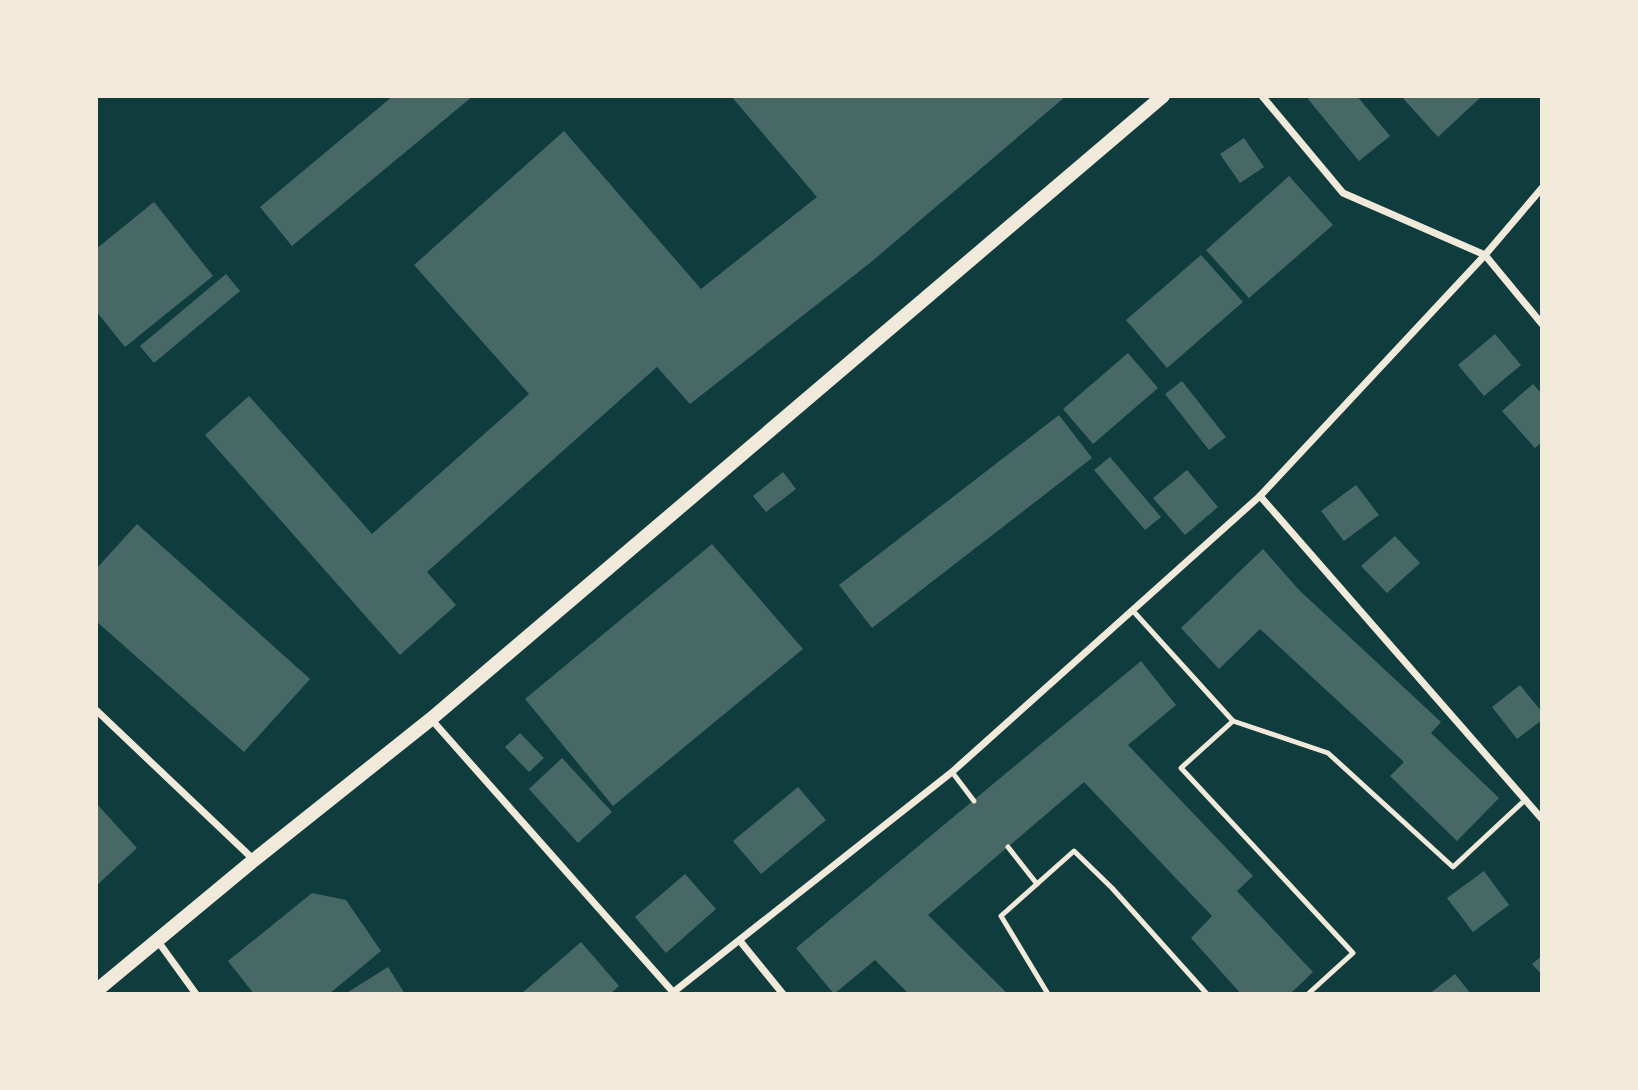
<svg xmlns="http://www.w3.org/2000/svg" width="1638" height="1090" viewBox="0 0 1638 1090" font-family="Raleway,sans-serif">
  <rect width="100%" height="100%" fill="#0f3d3e"/>
  <!-- building -->
  <g fill="#486865">
    <polygon points="393,96 473,96 292,246 260,207"/>
    <polygon points="731,96 1066,96 870,263 690,404 657,367 427,572 456,605 400,655 205,435 249,396 372,534 529,394 414,265 564,131 701,289 817,197"/>
    <polygon points="1312,96 1357,96 1390,136 1359,161 1308,99"/>
    <polygon points="1401,96 1482,96 1438,137"/>
    <polygon points="1244,138 1264,167 1240,183 1220,154"/>
    <polygon points="1289,176 1333,225 1249,298 1206,250"/>
    <polygon points="154,202 213,276 125,347 96,311 96,249"/>
    <polygon points="1201,255 1243,302 1167,368 1126,320"/>
    <polygon points="226,274 240,291 154,363 140,346"/>
    <polygon points="1495,334 1521,365 1484,396 1458,365"/>
    <polygon points="1128,353 1158,388 1093,444 1063,409"/>
    <polygon points="1182,381 1226,437 1209,450 1165,394"/>
    <polygon points="1533,384 1542,394 1542,442 1535,448 1502,411"/>
    <polygon points="1059,415 1092,458 872,628 839,585"/>
    <polygon points="1110,457 1161,517 1145,530 1094,470"/>
    <polygon points="1187,470 1218,507 1185,535 1153,498"/>
    <polygon points="783,472 796,489 766,512 753,496"/>
    <polygon points="1356,485 1379,515 1344,541 1321,511"/>
    <polygon points="137,524 310,679 244,752 96,621 96,569"/>
    <polygon points="1395,536 1420,563 1387,593 1361,566"/>
    <polygon points="712,544 803,649 613,806 525,699"/>
    <polygon points="1263,549 1299,590 1441,722 1431,733 1499,798 1457,841 1390,776 1404,762 1260,629 1219,669 1181,628"/>
    <polygon points="1141,661 1176,705 1128,745 1253,876 1237,891 1313,972 1290,994 1241,994 1191,938 1212,916 1084,782 928,915 1008,994 909,994 875,960 834,994 796,948"/>
    <polygon points="1520,685 1542,712 1542,720 1517,739 1492,707"/>
    <polygon points="520,733 544,758 529,772 505,747"/>
    <polygon points="562,758 612,812 578,843 529,789"/>
    <polygon points="798,787 826,820 761,874 733,841"/>
    <polygon points="96,803 137,848 96,886"/>
    <polygon points="1484,871 1509,905 1473,932 1447,898"/>
    <polygon points="685,874 716,909 666,953 635,917"/>
    <polygon points="312,893 346,900 381,951 329,994 254,994 228,961"/>
    <polygon points="581,942 619,986 610,994 521,994"/>
    <polygon points="1542,956 1542,975 1532,964"/>
    <polygon points="388,967 405,994 345,994"/>
    <polygon points="1455,974 1471,994 1429,994"/>
  </g>
  <g fill="none" stroke-linecap="round" stroke-linejoin="round">
    <!-- service -->
    <g stroke="#f1e9da" stroke-width="5">
      <polyline points="1134,612 1233,721 1328,753 1453,867 1526,799"/>
      <polyline points="1233,721 1181,768 1353,953 1308,994"/>
      <polyline points="952,772 974,801"/>
      <polyline points="1008,847 1037,884"/>
      <polyline points="1048,994 1001,916 1074,851 1112,888 1207,994"/>
    </g>
    <!-- minor -->
    <g stroke="#f1e9da" stroke-width="7">
      <polyline points="1262,96 1343,193 1485,255 1542,324"/>
      <polyline points="1260,496 1542,819"/>
      <polyline points="96,710 254,860"/>
      <polyline points="431,719 673,992"/>
      <polyline points="157,940 196,994"/>
      <polyline points="740,941 783,994"/>
      <polyline points="671,994 952,772 1260,496 1485,255 1542,188"/>
    </g>
    <!-- secondary -->
    <polyline stroke="#f1e9da" stroke-width="14" points="96,991 254,860 431,719 1163,96"/>
  </g>
  <!-- border -->
  <rect width="1638" height="1090" fill="none" stroke="#f1e9da" stroke-width="196"/>
</svg>
